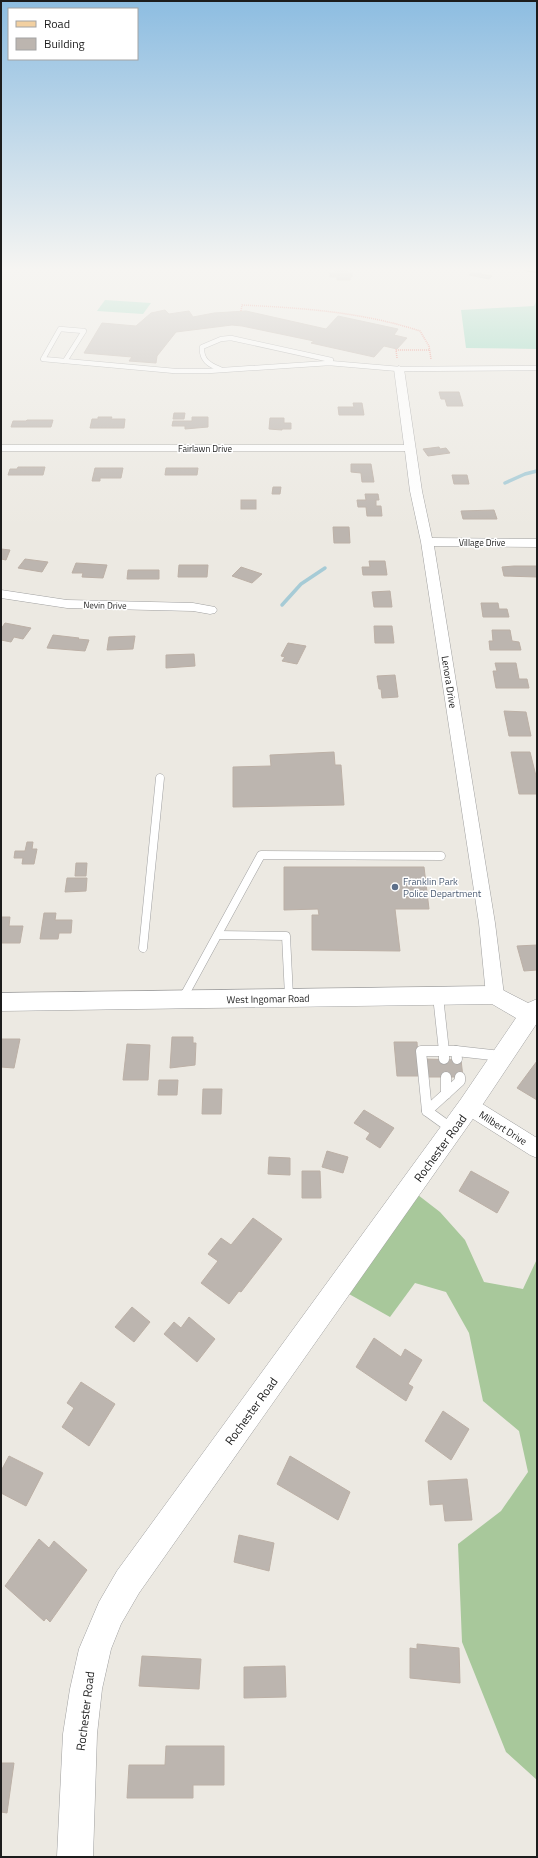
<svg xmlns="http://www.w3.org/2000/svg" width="538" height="1858" viewBox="0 0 538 1858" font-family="'Titillium Web',sans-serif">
  <rect width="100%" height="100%" fill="#ece9e2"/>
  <!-- forest -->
  <polygon fill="#a8c89b" points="418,1195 440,1212 465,1240 484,1282 523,1289 537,1259 537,1780 506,1752 462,1642 458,1544 501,1511 528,1472 519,1431 483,1401 469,1333 446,1292 415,1283 390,1317 349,1294"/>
  <!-- pitch -->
  <g fill="#87d4b7">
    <polygon points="537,299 537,349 466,348 461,310 534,306"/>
    <polygon points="105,300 151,303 143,314 97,311"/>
  </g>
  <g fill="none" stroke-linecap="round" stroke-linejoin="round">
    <!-- stream -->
    <g stroke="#a6cbd6" stroke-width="3.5">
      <polyline points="505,483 525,474 537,471"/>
      <polyline points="282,605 301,584 325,568"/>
    </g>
  </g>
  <!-- building -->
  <g fill="#bcb5af" stroke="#bcb0a6">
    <polygon points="336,269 348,270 348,273 352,273 352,277 350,277 350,280 337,280 337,277 330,277 330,273 336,272"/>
    <polygon points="472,272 492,276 489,279 469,275"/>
    <polygon points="165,310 169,314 189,311 193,317 214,313 246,311 326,329 338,316 398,329 394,335 407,338 397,349 384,346 374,357 311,343 314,341 242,326 232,325 176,332 157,356 156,363 129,361 132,357 84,353 102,323 136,326 151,313"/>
    <polygon points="439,392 459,392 463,406 447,406 445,399 441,399"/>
    <polygon points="353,403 362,403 364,415 339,415 338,407 354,407"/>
    <polygon points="174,413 185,413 184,419 173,419"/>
    <polygon points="98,417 112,417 111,419 125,419 124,428 90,428 92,419 98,419"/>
    <polygon points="192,417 208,417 208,427 185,429 185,426 172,426 173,421 192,421"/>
    <polygon points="270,418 284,418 284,423 291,423 291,429 282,429 282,430 269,429"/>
    <polygon points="27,420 53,420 51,427 11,427 13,421 26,421"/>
    <polygon points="439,447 440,449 446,448 450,453 428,456 423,449"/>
    <polygon points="351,464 371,464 374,482 362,482 361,473 351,472"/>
    <polygon points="18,467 45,467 43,475 8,475 10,469 17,469"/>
    <polygon points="95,468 123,468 121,478 100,478 100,481 92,481"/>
    <polygon points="166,468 198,468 197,475 165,475"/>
    <polygon points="452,475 467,475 469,484 454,484"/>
    <polygon points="273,487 281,487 280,494 272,494"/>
    <polygon points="365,494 378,494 379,500 376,500 376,506 381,506 382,516 367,516 366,507 358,507 357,500 366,500"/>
    <rect x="241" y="500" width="15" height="9"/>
    <polygon points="494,510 497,519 463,519 461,511"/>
    <polygon points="333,527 349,527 350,543 334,543"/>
    <polygon points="1,549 10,550 6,560 1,559"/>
    <polygon points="25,559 48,562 42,572 18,568"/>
    <polygon points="369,561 385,561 387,575 363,575 362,567 370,567"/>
    <polygon points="76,563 107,565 103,578 82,577 83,573 72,573"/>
    <polygon points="179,565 208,565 207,577 178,577"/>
    <polygon points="514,566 537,566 537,577 504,576 502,567"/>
    <polygon points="241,567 262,574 252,583 232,576"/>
    <polygon points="128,570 159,570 159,579 127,579"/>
    <polygon points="390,591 392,607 374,607 372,592"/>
    <polygon points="481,603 498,603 499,609 507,609 509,617 483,617"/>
    <polygon points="5,623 31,628 23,639 14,637 11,642 1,640 1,629"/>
    <polygon points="374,626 392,626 394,643 375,643"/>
    <polygon points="492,630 510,630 512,641 519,642 521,650 490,650 489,641 493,641"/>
    <polygon points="53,635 79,638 78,639 89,640 85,651 47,648"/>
    <polygon points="135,636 133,649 107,650 109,637"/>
    <polygon points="288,643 306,646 297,664 282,661 285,657 281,656"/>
    <polygon points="194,654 195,666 166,668 166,655"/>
    <polygon points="495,663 516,663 519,679 527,679 529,688 496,688 493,671 497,671"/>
    <polygon points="395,675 398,697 382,698 381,689 379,689 377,676"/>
    <polygon points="504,711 526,712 531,736 509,736"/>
    <polygon points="334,752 335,765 341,765 344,805 233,807 233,767 271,766 270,755"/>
    <polygon points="511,752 530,752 537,780 537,794 519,794"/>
    <polygon points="27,842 33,842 32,849 37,849 34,864 22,864 23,858 14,858 15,851 25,851"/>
    <polygon points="76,863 87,863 86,876 75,876"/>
    <polygon points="284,867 424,867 429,909 395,909 400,951 312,950 312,915 319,915 318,909 284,910"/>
    <polygon points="67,878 87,878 86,891 65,892"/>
    <polygon points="44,913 56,913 55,920 72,920 71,933 59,933 58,939 40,939"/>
    <polygon points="1,917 10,917 9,926 23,926 20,943 1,943"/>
    <polygon points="537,945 537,970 524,971 517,946"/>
    <polygon points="172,1037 193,1037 193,1043 196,1043 195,1065 170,1068"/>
    <polygon points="1,1039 20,1039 14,1068 1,1067"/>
    <polygon points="394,1042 417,1042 419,1076 397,1076"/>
    <polygon points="127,1044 150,1045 148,1080 123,1080"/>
    <polygon points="424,1059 461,1060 463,1077 425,1077"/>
    <polygon points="537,1061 537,1100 517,1088"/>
    <polygon points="159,1080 178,1080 177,1095 158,1095"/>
    <polygon points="203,1089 222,1089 221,1114 202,1114"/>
    <polygon points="364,1110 394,1128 380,1148 366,1139 370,1133 354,1123"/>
    <polygon points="327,1151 348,1157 343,1173 322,1167"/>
    <polygon points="269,1157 290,1158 290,1175 268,1174"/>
    <polygon points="302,1171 320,1171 321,1198 302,1198"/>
    <polygon points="471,1171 509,1192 497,1213 459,1191"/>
    <polygon points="253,1218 282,1239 241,1292 239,1291 229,1304 201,1283 218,1261 208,1254 221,1238 231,1245"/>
    <polygon points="132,1307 150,1322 134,1342 115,1327"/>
    <polygon points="189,1317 215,1339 197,1362 164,1334 174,1322 181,1328"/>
    <polygon points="374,1338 401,1357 405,1349 422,1360 408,1384 413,1387 406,1401 356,1367"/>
    <polygon points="81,1382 115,1404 89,1446 62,1427 74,1408 67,1403"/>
    <polygon points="443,1411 469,1429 451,1460 425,1441"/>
    <polygon points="9,1456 43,1473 26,1506 1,1493 1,1471"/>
    <polygon points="290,1456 350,1492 338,1520 277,1484"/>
    <polygon points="467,1479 472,1520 445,1521 443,1504 430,1505 428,1481"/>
    <polygon points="239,1535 274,1543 269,1571 234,1562"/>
    <polygon points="39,1539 49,1548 54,1541 87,1570 50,1622 46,1618 44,1621 5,1586"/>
    <polygon points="417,1644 459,1648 460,1683 410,1678 410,1648 417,1649"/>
    <polygon points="142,1656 201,1659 199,1689 139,1686"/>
    <polygon points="285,1666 286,1697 244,1698 244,1667"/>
    <polygon points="166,1746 224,1746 224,1785 193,1785 193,1798 127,1798 129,1765 165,1765"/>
    <polygon points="1,1763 14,1763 7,1813 1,1812"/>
  </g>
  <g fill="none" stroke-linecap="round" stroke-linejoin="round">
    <defs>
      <g id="service-far2">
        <polygon points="60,329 84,331 65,361 43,359"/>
        <polyline points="65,361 175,371 208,371 329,363 399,369 537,368"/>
        <path d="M220,369C209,365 201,360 202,347L221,339L231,338L331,360"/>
      </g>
      <g id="service-far1">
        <polyline points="218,935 286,936 289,996"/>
        <polyline points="143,948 160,778"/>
        <polyline points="184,996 261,855 441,856"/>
      </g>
      <g id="service">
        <polyline points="289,995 289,998"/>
        <polyline points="438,996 444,1051 421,1051 427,1111 452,1129"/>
        <polyline points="182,999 184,995"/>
        <polyline points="456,1051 501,1056"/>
        <polyline points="444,1059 444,1051 456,1051 457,1059"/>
        <polyline points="446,1077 446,1094"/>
        <polyline points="427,1111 460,1081 460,1077"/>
      </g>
      <g id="minor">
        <polygon points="399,366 404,369 422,491 432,538 537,539 537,547 434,546 495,923 504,995 501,1000 495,1002 489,1000 486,995 479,923 421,542 410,491 405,451 1,451 1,445 404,445 394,369"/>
        <polygon points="1,590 67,600 193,603 215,607 217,610 215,613 210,614 193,611 67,608 1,598"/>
        <polygon points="469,1097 476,1100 537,1138 537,1158 530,1155 462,1112 459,1106 462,1100"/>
      </g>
      <polygon id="tertiary" points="495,986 528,1003 537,999 537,1023 477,1113 139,1593 121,1624 111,1649 102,1689 97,1734 93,1857 57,1857 63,1734 70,1689 79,1649 99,1602 117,1571 461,1099 516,1018 492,1004 1,1011 1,993"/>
      <polygon id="primary" points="523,268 537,268 537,272 525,270"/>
    </defs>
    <!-- service-far2 casing -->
    <use href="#service-far2" stroke="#a0a0a0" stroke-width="5.5"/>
    <!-- service-far1 casing -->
    <use href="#service-far1" stroke="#a0a0a0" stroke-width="9"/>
    <!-- service casing -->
    <use href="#service" stroke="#a0a0a0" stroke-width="11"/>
    <!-- minor casing -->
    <use href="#minor" stroke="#a0a0a0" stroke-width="1"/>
    <!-- tertiary casing -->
    <use href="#tertiary" stroke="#a0a0a0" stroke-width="1"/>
    <!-- primary casing -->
    <use href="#primary" stroke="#855e0e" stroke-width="2"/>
    <!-- path -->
    <g stroke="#ec8174" stroke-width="1.5" stroke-dasharray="1 1" stroke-linecap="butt">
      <path d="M241,311L242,305C303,308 362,312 420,331L429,346L431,359"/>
      <polyline points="397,358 396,350 430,350"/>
    </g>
    <!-- service-far2 -->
    <use href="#service-far2" stroke="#fff" stroke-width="4.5"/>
    <!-- service-far1 -->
    <use href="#service-far1" stroke="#fff" stroke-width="8"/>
    <!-- service -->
    <use href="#service" stroke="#fff" stroke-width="10"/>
    <!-- minor -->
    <use href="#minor" fill="#fff" fill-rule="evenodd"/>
    <!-- tertiary -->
    <use href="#tertiary" fill="#fff" fill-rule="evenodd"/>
    <!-- primary -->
    <use href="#primary" fill="#f2d0a1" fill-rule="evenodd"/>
  </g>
  <!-- sky -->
  <linearGradient id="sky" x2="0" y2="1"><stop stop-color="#8dbde1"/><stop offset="0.51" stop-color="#f6f5f2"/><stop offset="1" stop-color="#f6f5f2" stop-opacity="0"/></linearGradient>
  <rect width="538" height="528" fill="url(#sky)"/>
  <!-- markers -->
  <circle fill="#5c6f8a" stroke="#fff" stroke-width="1.5" cx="395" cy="887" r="4"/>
  <g text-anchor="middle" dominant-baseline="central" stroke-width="3" stroke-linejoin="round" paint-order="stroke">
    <!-- far-street labels -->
    <g font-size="9" fill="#1c1c1c" stroke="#fff">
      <text x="205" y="448">Fairlawn Drive</text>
      <text x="482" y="542">Village Drive</text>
      <text transform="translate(105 605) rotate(1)">Nevin Drive</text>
    </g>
    <!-- street labels -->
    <g font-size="10" fill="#1c1c1c" stroke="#fff">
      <text transform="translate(449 682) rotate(81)">Lenora Drive</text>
      <text transform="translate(268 999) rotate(-1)">West Ingomar Road</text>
      <text transform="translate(503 1128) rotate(32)">Milbert Drive</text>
    </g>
    <!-- service labels -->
    <g font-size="10" fill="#4e5e75" stroke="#fff" text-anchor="start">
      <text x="403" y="881">Franklin Park<tspan x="403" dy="12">Police Department</tspan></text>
    </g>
    <!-- near-street labels -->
    <g font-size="12" fill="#1c1c1c" stroke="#fff">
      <text transform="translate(440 1148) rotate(-54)">Rochester Road</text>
      <text transform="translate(251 1411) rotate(-54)">Rochester Road</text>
      <text transform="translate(85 1711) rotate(-83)">Rochester Road</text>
    </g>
  </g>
  <!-- border -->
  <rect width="538" height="1858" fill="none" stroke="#1c1c1c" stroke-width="4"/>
  <!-- legend -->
  <rect x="8" y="8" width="130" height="52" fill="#ffffff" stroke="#a4a4a4"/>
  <rect x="16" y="21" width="20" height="6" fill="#f2d0a1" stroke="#a4a4a4"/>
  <text x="44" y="28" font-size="12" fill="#1c1c1c">Road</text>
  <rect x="16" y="38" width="20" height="12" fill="#bcb5af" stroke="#a4a4a4"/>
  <text x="44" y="48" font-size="12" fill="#1c1c1c">Building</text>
</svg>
